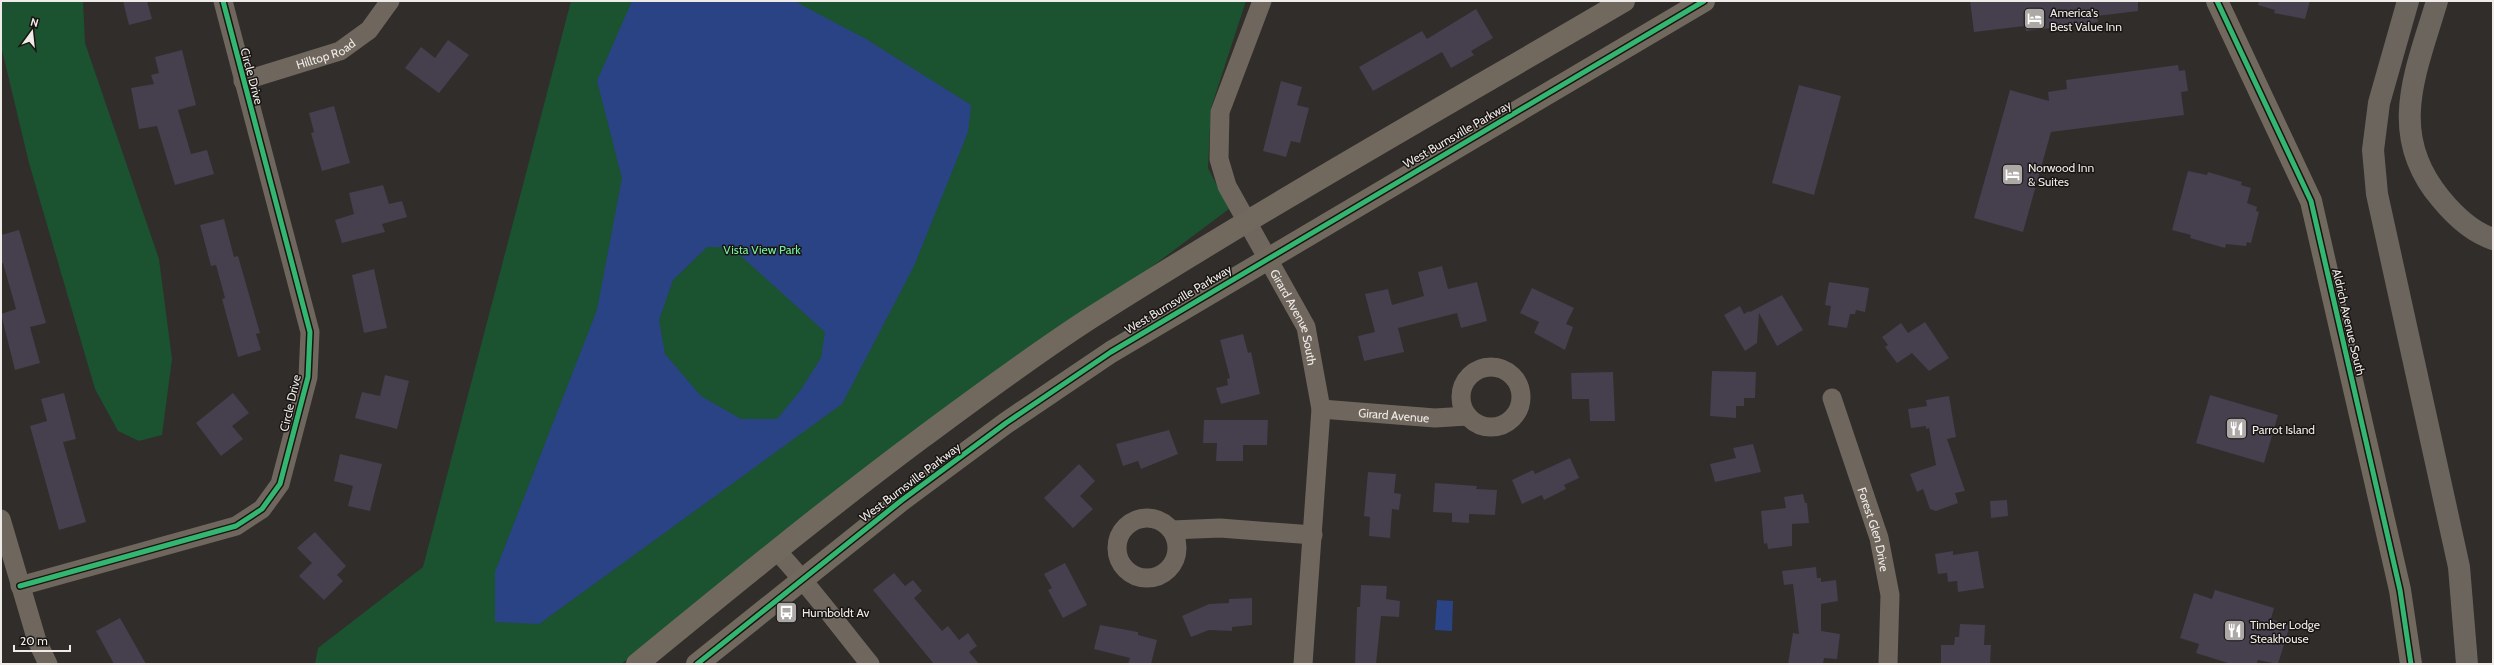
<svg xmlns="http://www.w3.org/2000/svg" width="2494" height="665" viewBox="0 0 2494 665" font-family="Cabin,sans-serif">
  <rect width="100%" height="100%" fill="#302d2b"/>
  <!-- green -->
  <g fill="#1b5230">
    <polygon points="1,1 83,1 85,43 159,259 172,359 162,435 139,441 118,431 95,389 29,163 1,46"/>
    <polygon points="571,1 1246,1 1211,108 1208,168 1229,209 621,664 315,664 318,648 423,567"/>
  </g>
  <!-- water -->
  <g fill="#294385" fill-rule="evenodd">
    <path d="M632,1H794L866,39L971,105L968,132L914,266L842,404L539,624L495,622V572L597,310L622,178L597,81ZM707,247H731L825,332L821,358L800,391L777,419H741L701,396L665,354L659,320L673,280Z"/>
    <polygon points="1437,600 1453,601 1452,631 1435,630"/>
  </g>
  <!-- building -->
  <g fill="#453f4e">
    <polygon points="123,1 147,1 152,19 129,25"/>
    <polygon points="1970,1 2138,1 2138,11 2097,16 2098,22 2026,31 2025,26 1974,32"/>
    <polygon points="2259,1 2310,1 2305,19 2274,13 2275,10 2258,5"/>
    <polygon points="1476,9 1493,38 1471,51 1474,55 1451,68 1442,52 1373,91 1359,67 1422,31 1427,39"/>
    <polygon points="448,40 469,55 439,93 405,68 421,47 435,58"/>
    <polygon points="182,50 196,105 178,110 191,154 207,150 214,174 175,185 157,126 139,129 131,88 154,84 151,75 159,73 155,57"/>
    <polygon points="2178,65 2179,71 2185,70 2188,91 2181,92 2184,115 2051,132 2023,232 1974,218 2010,90 2049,101 2048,92 2067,89 2066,80"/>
    <polygon points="1281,81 1302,87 1297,105 1309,108 1300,143 1291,141 1286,157 1263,151"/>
    <polygon points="1799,85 1841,96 1814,195 1772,183"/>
    <polygon points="334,106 350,163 322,171 311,133 314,132 309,113"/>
    <polygon points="2188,171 2207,175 2208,172 2242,182 2241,185 2251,188 2247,203 2257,207 2256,211 2259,212 2251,243 2247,242 2246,246 2226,244 2225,248 2190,238 2191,235 2172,230"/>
    <polygon points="383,185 389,204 402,201 407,217 382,224 385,232 342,243 335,220 354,214 349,193"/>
    <polygon points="224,219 234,257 238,256 260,333 256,334 261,350 238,357 222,299 225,298 216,265 211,266 200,225"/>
    <polygon points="19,230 46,323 30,327 40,363 15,370 1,314 16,309 3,263 1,264 1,235"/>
    <polygon points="1442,266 1448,289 1477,282 1487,321 1461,328 1457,313 1398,328 1404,352 1364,361 1358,336 1375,332 1365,294 1388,289 1392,305 1424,296 1418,272"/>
    <polygon points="374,269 387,328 364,333 352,275"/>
    <polygon points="1829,282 1869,288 1865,312 1856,310 1855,314 1850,314 1847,328 1828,325 1831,306 1825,305"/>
    <polygon points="1532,288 1574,308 1566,324 1573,327 1565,350 1534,333 1539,322 1520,313"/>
    <polygon points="1782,295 1803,330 1777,346 1759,313 1757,343 1745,351 1724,315 1740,306 1744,314 1749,311 1750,312"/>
    <polygon points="1925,322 1949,358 1929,371 1912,353 1897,363 1885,347 1888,345 1882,337 1901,323 1908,333"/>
    <polygon points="1243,334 1248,353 1251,352 1260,394 1221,404 1216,388 1228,385 1227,379 1230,378 1220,340"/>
    <polygon points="1712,371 1756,372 1755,398 1744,398 1744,406 1736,406 1736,418 1710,416"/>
    <polygon points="1613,372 1615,421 1590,421 1589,399 1572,399 1571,373"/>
    <polygon points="385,375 409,381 397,429 355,418 362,392 380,396"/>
    <polygon points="64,393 76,439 63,442 86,522 59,530 30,426 47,421 41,399"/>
    <polygon points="233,393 249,413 232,426 243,439 221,456 196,423"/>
    <polygon points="2210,395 2278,415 2264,463 2196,443"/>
    <polygon points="1949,396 1956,437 1947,439 1965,491 1955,493 1958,503 1936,511 1930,509 1923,489 1917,492 1910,474 1936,465 1929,428 1926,429 1926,426 1911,428 1908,409 1927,406 1926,400"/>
    <polygon points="1204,420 1268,420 1267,445 1243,445 1243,461 1216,461 1217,443 1203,443"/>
    <polygon points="1169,430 1178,454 1141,469 1138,461 1123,466 1116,444"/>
    <polygon points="1753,444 1761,472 1715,482 1710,464 1736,458 1733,448"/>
    <polygon points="340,454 382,464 370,511 348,506 353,486 334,481"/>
    <polygon points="1570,458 1579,478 1564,485 1566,489 1544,500 1542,495 1522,504 1512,480 1533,470 1535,474"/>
    <polygon points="1079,464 1095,481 1080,496 1093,509 1073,528 1044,498"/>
    <polygon points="1368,472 1396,474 1394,493 1401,494 1399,510 1392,509 1390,538 1369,536 1370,517 1364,516"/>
    <polygon points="1435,483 1477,486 1476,489 1497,490 1495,515 1469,514 1469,523 1452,522 1452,513 1433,512"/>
    <polygon points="1803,494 1805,503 1807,503 1809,523 1792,524 1792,546 1768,549 1767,543 1764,544 1761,511 1786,508 1784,497"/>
    <polygon points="2007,500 2008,516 1991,518 1990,501"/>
    <polygon points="315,532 346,566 337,575 343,581 324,600 299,576 312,563 297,548"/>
    <polygon points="1953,551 1953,555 1978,551 1984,588 1958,592 1957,581 1948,582 1947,573 1938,574 1935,554"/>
    <polygon points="1065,563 1087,605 1063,618 1048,590 1052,588 1044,574"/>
    <polygon points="1816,567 1817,578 1821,578 1821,582 1836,580 1838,601 1821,604 1821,631 1840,634 1837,659 1824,658 1823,664 1788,664 1793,633 1799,634 1793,584 1784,585 1782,571"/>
    <polygon points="894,573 905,586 913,580 922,591 914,598 942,631 948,626 959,640 968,633 977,646 969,652 979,664 934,664 873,590"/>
    <polygon points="1361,585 1387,586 1386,599 1400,601 1399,617 1381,616 1376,664 1355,664 1357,607 1360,607"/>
    <polygon points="2215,590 2274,608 2271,619 2290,625 2278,664 2258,660 2256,664 2231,664 2196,653 2199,644 2180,638 2194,593 2212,599"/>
    <polygon points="1252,598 1252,625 1232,627 1232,631 1209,630 1191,637 1182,616 1209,604 1229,603 1229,599"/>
    <polygon points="120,618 146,664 114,664 96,631"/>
    <polygon points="1960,624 1985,625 1984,645 1991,645 1990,664 1941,664 1941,645 1954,645 1955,637 1959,637"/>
    <polygon points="1100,625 1138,632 1138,635 1157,640 1151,664 1128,664 1130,658 1094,649"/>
  </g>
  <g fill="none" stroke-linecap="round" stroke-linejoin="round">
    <!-- street -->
    <g stroke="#6f675d" stroke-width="19">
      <path id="s1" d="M1262,1L1220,112L1219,159L1227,186L1306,327L1321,409L1303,664"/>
      <path id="s2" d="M243,81L340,51L369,30L390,1"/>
      <circle cx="1491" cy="397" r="30"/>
      <path id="s3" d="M1832,398L1879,538L1890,595L1888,664"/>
      <path id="s4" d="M1321,409L1435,418L1467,416"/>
      <circle cx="1147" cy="548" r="30"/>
      <polyline points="1,519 37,641 48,664"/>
      <polyline points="1172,530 1220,528 1313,535"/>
      <path d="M776,550C810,586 839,626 870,664"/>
      <polyline points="20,586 236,526 262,509 280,484 308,377 310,332 223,1"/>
    </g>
    <!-- secondary -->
    <g stroke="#71695e" stroke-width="22">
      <polyline points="2217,1 2311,201 2400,590 2411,664"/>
      <path d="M637,664C731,587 825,510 923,437C977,397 1032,356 1089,319C1264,208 1445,106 1624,1"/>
      <polyline points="697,664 902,500 1006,423 1111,352 1704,1"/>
    </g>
    <!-- highway -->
    <g stroke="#6c655d" stroke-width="22">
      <polyline points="2408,1 2379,103 2373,150 2377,194 2459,567 2467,664"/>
      <path d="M2437,1C2416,72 2386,134 2441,199C2455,216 2472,232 2493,239"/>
    </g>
    <defs>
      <g id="cycleway">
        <polyline points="2217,1 2311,201 2400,590 2411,664"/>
        <polyline points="20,586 236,526 262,509 280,484 308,377 310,332 223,1"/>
        <polyline points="697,664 902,500 1006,423 1111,352 1704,1"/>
      </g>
    </defs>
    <!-- cycleway casing -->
    <use href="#cycleway" stroke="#181513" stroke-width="8"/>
    <!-- cycleway -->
    <use href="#cycleway" stroke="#33b770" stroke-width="5"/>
  </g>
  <!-- icons -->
  <defs>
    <symbol id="hotel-square" viewBox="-11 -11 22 22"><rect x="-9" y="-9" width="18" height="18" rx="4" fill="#aca8a6" stroke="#181513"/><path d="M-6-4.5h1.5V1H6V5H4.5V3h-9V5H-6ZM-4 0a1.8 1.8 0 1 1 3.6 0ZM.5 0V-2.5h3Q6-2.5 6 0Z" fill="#fff"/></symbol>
    <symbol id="restaurant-square" viewBox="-11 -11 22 22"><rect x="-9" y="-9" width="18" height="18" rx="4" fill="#aca8a6" stroke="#181513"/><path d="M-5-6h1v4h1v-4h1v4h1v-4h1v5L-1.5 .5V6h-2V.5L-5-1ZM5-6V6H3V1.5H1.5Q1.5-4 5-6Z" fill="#fff"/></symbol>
    <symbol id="bus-square" viewBox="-11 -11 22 22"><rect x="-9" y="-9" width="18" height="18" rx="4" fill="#aca8a6" stroke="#181513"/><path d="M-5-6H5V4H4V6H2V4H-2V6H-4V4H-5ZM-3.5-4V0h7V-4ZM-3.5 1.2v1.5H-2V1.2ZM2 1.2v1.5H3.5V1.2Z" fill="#fff"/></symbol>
  </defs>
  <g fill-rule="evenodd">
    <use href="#hotel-square" x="2022" y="6" width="25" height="25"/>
    <use href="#hotel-square" x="2000" y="162" width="25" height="25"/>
    <use href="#restaurant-square" x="2224" y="416" width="25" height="25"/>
    <use href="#bus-square" x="774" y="600" width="25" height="25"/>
    <use href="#restaurant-square" x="2222" y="618" width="25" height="25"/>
  </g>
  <g text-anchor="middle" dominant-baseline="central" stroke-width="3" stroke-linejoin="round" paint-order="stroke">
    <!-- poi labels -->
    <g font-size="12" fill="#efebe8" stroke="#181513" text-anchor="start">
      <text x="2050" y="12">America's<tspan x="2050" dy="14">Best Value Inn</tspan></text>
      <text x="2028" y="167">Norwood Inn<tspan x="2028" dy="14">&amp; Suites</tspan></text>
      <text x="2252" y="429">Parrot Island</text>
      <text x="802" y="612">Humboldt Av</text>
      <text x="2250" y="624">Timber Lodge<tspan x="2250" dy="14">Steakhouse</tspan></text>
    </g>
    <!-- street labels -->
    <g font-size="12" fill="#efebe8" stroke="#181513">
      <text stroke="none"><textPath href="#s2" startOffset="87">Hilltop Road</textPath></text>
      <text transform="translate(252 76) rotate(75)">Circle Drive</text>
      <text transform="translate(1457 134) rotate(-30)">West Burnsville Parkway</text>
      <text transform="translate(1178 299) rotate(-31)">West Burnsville Parkway</text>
      <text stroke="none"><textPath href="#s1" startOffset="342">Girard Avenue South</textPath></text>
      <text transform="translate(2349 322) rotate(77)">Aldrich Avenue South</text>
      <text transform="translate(290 403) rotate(-77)">Circle Drive</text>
      <text stroke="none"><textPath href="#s4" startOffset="73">Girard Avenue</textPath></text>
      <text transform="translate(910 482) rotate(-37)">West Burnsville Parkway</text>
      <text stroke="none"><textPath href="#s3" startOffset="138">Forest Glen Drive</textPath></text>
    </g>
    <!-- park labels -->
    <g font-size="12" fill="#77efa0" stroke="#181513">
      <text x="762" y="249">Vista View Park</text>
    </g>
  </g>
  <!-- border -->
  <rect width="2494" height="665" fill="none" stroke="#efebe8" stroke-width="4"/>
  <!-- north arrow -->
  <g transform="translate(32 32) rotate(15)" stroke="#181513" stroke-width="3" paint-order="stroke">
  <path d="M0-3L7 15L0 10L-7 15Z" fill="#efebe8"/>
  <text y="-6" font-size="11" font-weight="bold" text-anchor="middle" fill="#efebe8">N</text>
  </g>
  <!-- scale -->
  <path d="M14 645v6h56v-6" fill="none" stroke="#efebe8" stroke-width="2"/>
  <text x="20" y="645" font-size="12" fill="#efebe8" stroke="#181513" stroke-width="3" paint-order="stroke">20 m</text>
</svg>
